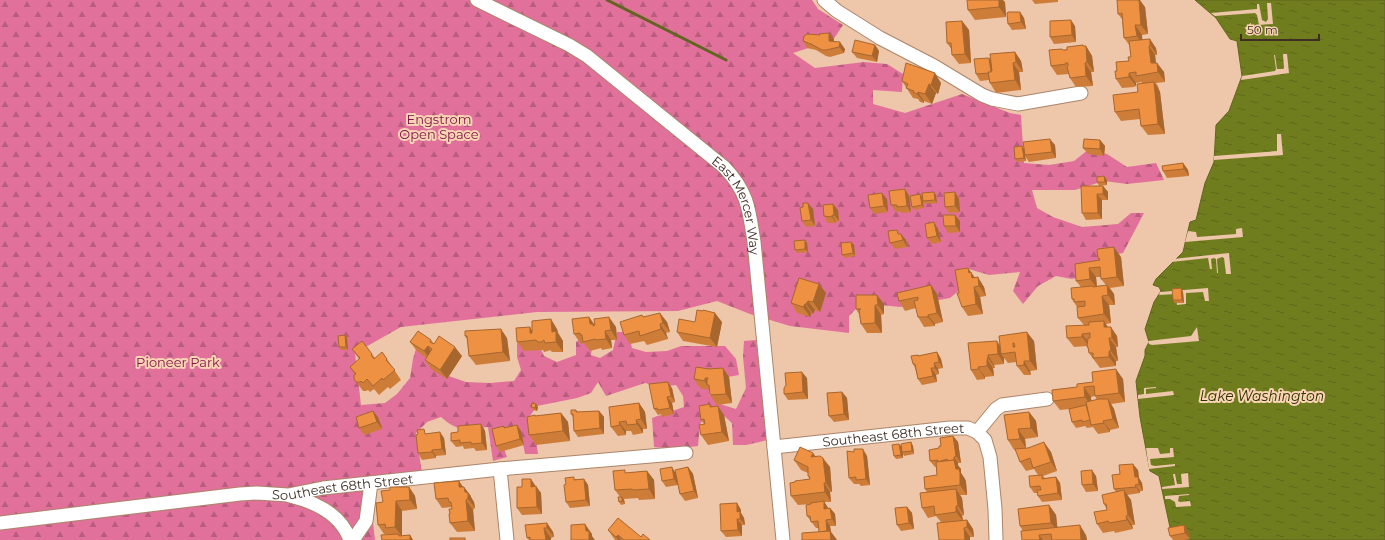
<svg xmlns="http://www.w3.org/2000/svg" width="1385" height="540" viewBox="0 0 1385 540" font-family="Montserrat,sans-serif">
  <defs>
    <pattern id="forest-firs" width="22" height="20" patternUnits="userSpaceOnUse"><rect width="22" height="20" fill="#e1719b"/><path d="M5 1l3.5 6h-7zM16 11l3.5 6h-7z" fill="#b85d7e"/></pattern>
    <pattern id="water-ripples" width="26" height="14" patternUnits="userSpaceOnUse"><rect width="26" height="14" fill="#707d1e"/><path d="M2 4q2-2 4 0t4 0M15 11q2-2 4 0t4 0" fill="none" stroke="#5d671a"/></pattern>
  </defs>
  <rect width="100%" height="100%" fill="#eec6a9"/>
  <!-- forest -->
  <path fill="url(#forest-firs)" d="M0,0H812L818,9L843,25L833,40L793,53L815,68L864,62L887,64L903,74L902,92L873,90V104L905,113L962,94L1010,113L1021,115L1024,163L1049,165L1074,161L1089,149L1107,154L1127,167L1156,163L1164,180L1127,184L1104,181L1075,190H1032L1037,208L1053,217L1082,227L1118,224L1131,213H1144L1123,253L1100,257L1098,273L1072,279L1056,276L1038,286L1023,304L1013,291L1020,272L989,275L965,268L961,289L950,298L900,307L862,303L849,316V333L790,326L750,314L717,301L678,311L537,312L401,327L355,353L361,405L385,403L397,394L410,378L413,359L417,345L437,372L466,382L490,383L514,381L521,370L517,357V343L536,339L544,356L557,362L576,355V342L585,335L593,339L591,355L600,358L613,350L617,332H628L632,348L646,352L667,351L681,346H725L736,359L739,375L711,380L709,395L723,405L736,409L746,388L743,357L744,341L756,340L768,440L746,445H733L732,423L723,415L706,413L700,425L698,446L673,449L654,447L652,418L684,407L683,396L676,385L660,387L645,383L606,396L598,382L591,393L577,398L537,406L530,416L535,431L538,454H525L522,439L502,443L507,457L493,461L488,427C466,429 459,433 441,417L427,422L416,433L422,473L368,478L375,540H0Z"/>
  <!-- water -->
  <polygon fill="url(#water-ripples)" stroke="#616520" points="1195,0 1385,0 1385,540 1174,540 1171,532 1159,476 1150,471 1140,417 1136,381 1145,356 1145,350 1149,342 1145,329 1154,302 1161,291 1159,287 1153,285 1156,279 1183,252 1190,222 1196,220 1205,183 1214,162 1216,125 1229,111 1242,76 1237,41 1230,39 1216,18"/>
  <!-- pier -->
  <g fill="#eec6a9">
    <polygon points="1267,3 1271,3 1273,24 1259,25 1257,15 1255,13 1215,16 1211,13 1257,9 1257,4 1259,4 1262,20 1266,22 1268,19"/>
    <polygon points="1283,54 1287,54 1289,73 1241,80 1242,76 1275,71 1276,69 1274,55 1275,55 1277,69 1283,69 1284,68"/>
    <polygon points="1277,134 1281,134 1283,155 1214,160 1214,156 1277,151"/>
    <polygon points="1242,228 1243,237 1185,242 1188,231 1196,232 1197,237 1236,234 1236,229"/>
    <polygon points="1229,253 1231,274 1226,274 1224,258 1222,257 1217,259 1218,273 1217,273 1216,259 1214,258 1211,259 1212,269 1210,269 1208,258 1171,262 1173,259"/>
    <polygon points="1208,288 1209,301 1205,301 1203,292 1186,293 1186,304 1177,305 1176,294 1159,295 1160,292"/>
    <polygon points="1197,327 1199,341 1152,345 1149,344 1148,341 1191,336"/>
    <polygon points="1156,387 1156,388 1146,389 1146,394 1173,391 1174,395 1138,399 1138,395 1144,394 1144,388"/>
    <polygon points="1146,448 1158,448 1160,454 1170,453 1170,448 1173,448 1174,457 1150,459 1151,465 1155,466 1175,464 1175,466 1149,469"/>
    <polygon points="1188,473 1189,487 1162,489 1162,487 1175,485 1173,474 1175,474 1177,484 1182,484 1181,474"/>
    <polygon points="1189,494 1189,495 1179,496 1178,501 1180,502 1190,501 1191,506 1176,507 1175,502 1170,499 1165,499 1165,496"/>
  </g>
  <g fill="none" stroke-linecap="round" stroke-linejoin="round">
    <!-- stream -->
    <polyline stroke="#616520" stroke-width="3" points="607,0 726,60"/>
    <defs>
      <g id="minor">
        <path id="s1" d="M477,0L569,45L587,56L724,167C748,192 749,209 754,242L783,540"/>
        <polyline points="824,0 837,11 880,38 934,66 982,95 992,99 1018,104 1081,93"/>
        <polyline points="977,432 985,440 990,457 995,509 996,540"/>
        <path id="s2" d="M774,447L950,428H968L977,432L996,409L1002,405L1047,399"/>
        <polyline points="500,469 507,540"/>
        <path d="M290,496C315,502 341,514 350,540"/>
        <path id="s3" d="M0,523L240,494L257,493L288,495L323,488L500,469L686,453"/>
        <polyline points="353,540 366,521 371,483"/>
      </g>
    </defs>
    <!-- minor casing -->
    <use href="#minor" stroke="#ab856a" stroke-width="15"/>
    <!-- minor -->
    <use href="#minor" stroke="#fff" stroke-width="13"/>
  </g>
  <!-- wall -->
  <g fill="#ce7d39" fill-rule="evenodd">
    <polygon points="1032,0 1058,0 1058,2 1035,4"/>
    <polygon points="1005,2 1006,17 975,20 968,10"/>
    <polygon points="1145,7 1148,34 1142,35 1142,40 1156,48 1157,55 1155,55 1156,63 1157,63 1164,72 1165,82 1156,83 1158,86 1160,92 1165,134 1148,135 1141,126 1140,119 1121,121 1115,112 1138,92 1142,83 1141,82 1136,83 1136,86 1134,87 1122,88 1116,79 1117,71 1129,61 1131,57 1130,46 1124,38 1122,19 1118,14"/>
    <polygon points="1020,12 1024,18 1026,29 1012,30 1008,24"/>
    <polygon points="962,21 969,30 971,63 959,64 952,55 952,50 947,43"/>
    <polygon points="1075,26 1076,42 1054,44 1050,37"/>
    <polygon points="829,33 834,39 834,42 845,49 844,53 830,57 826,56 816,50 807,48 803,41 820,35"/>
    <polygon points="875,45 879,51 877,62 857,58 852,52"/>
    <polygon points="1086,46 1092,56 1094,72 1091,72 1093,86 1076,87 1070,78 1069,74 1057,75 1051,66 1062,49 1063,50"/>
    <polygon points="1015,52 1021,61 1023,72 1019,72 1021,90 996,93 990,83 989,80 980,81 976,74 991,60"/>
    <polygon points="902,81 941,83 938,94 936,93 932,104 924,101 924,103 920,102 918,99 913,98"/>
    <polygon points="1100,140 1105,146 1104,156 1088,154 1083,148"/>
    <polygon points="1055,145 1056,158 1029,162 1025,156 1026,161 1017,162 1015,159 1022,146 1024,149"/>
    <polygon points="1183,163 1188,170 1189,176 1167,178 1163,171"/>
    <polygon points="1104,176 1107,180 1107,185 1099,186 1097,182"/>
    <polygon points="1103,186 1108,192 1108,200 1102,200 1102,219 1086,220 1082,213"/>
    <polygon points="905,189 909,196 911,212 901,213 900,211 896,212 891,205"/>
    <polygon points="934,192 936,195 937,203 925,204 923,201 924,208 914,210 912,207 920,194 922,197"/>
    <polygon points="955,192 959,199 960,212 949,213 945,207"/>
    <polygon points="887,199 888,212 874,214 870,208"/>
    <polygon points="813,209 815,226 806,227 802,221"/>
    <polygon points="838,210 839,221 836,222 836,223 828,223 824,216"/>
    <polygon points="955,215 960,221 960,232 948,233 944,226"/>
    <polygon points="938,229 941,242 932,244 927,238"/>
    <polygon points="900,234 906,240 907,247 895,249 890,243"/>
    <polygon points="805,240 807,243 808,252 797,253 795,250"/>
    <polygon points="851,242 854,245 855,256 845,258 842,255"/>
    <path d="M1121,257L1124,286L1110,288L1114,294L1115,305H1109L1111,323L1106,324L1108,327L1117,336L1118,347H1116L1118,361H1116V366L1100,368L1089,353V350L1087,347V346L1074,347L1067,338L1084,325L1078,318L1077,307L1072,299L1081,287L1076,281L1075,264L1099,260L1098,258ZM1096,277H1101V279L1106,285L1097,286Z"/>
    <polygon points="967,268 975,278 984,287 986,296 980,297 983,314 968,316 962,307"/>
    <polygon points="819,284 826,293 820,312 815,310 813,314 811,313 810,317 797,313 791,303"/>
    <polygon points="931,285 937,294 943,322 935,324 935,326 924,327 918,317 916,308 905,311 899,301"/>
    <polygon points="1181,288 1183,292 1184,303 1175,303 1173,300"/>
    <polygon points="877,295 884,304 884,314 881,315 882,333 867,333 861,324 859,314 856,309"/>
    <polygon points="589,317 595,325 616,327 617,340 611,340 612,348 602,350 601,348 590,351 584,343 581,344 574,334"/>
    <polygon points="644,317 667,322 670,332 666,333 668,339 647,345 644,341 630,344 624,335"/>
    <polygon points="695,322 722,322 717,347 683,341 677,332"/>
    <polygon points="557,329 558,333 563,341 563,352 552,352 550,350 548,351 544,352 543,350 524,351 517,342 532,330"/>
    <polygon points="345,335 347,338 348,350 341,350 339,347"/>
    <polygon points="465,336 507,338 510,361 476,365 469,356 467,339"/>
    <polygon points="999,336 1034,341 1037,370 1030,371 1031,375 1024,375 1017,366 1017,362 1008,363 1004,358 1004,364 994,365 995,368 993,368 994,376 985,377 985,379 977,380 971,370 968,343 1000,347"/>
    <polygon points="431,340 434,344 462,356 447,379 431,369 425,360 426,358 417,351 410,342"/>
    <polygon points="352,349 372,354 375,358 387,359 401,380 390,389 388,387 379,395 374,389 370,392 368,390 366,391 363,391 354,379 355,375 350,367 359,359"/>
    <polygon points="937,352 941,359 943,368 938,369 939,374 936,375 937,382 922,385 918,379 915,368 913,364 919,356"/>
    <polygon points="723,368 729,377 732,403 717,405 710,395 710,390 700,388 694,379 709,369"/>
    <polygon points="807,378 808,399 788,400 784,394"/>
    <path d="M1123,379L1125,402L1111,404L1114,409L1119,428L1110,430V432L1098,434L1093,427L1087,428L1085,426L1076,428L1072,422L1070,409L1060,410L1053,401L1077,387L1093,382ZM1095,396L1097,400L1091,401V397Z"/>
    <polygon points="672,388 675,402 672,403 674,414 662,417 661,414 658,415 654,409"/>
    <polygon points="842,392 847,398 849,420 834,422 829,416"/>
    <polygon points="639,403 645,412 647,429 643,429 643,433 633,435 631,431 626,431 626,435 618,436 611,427"/>
    <polygon points="718,406 724,415 729,441 708,445 701,435 704,424 701,420 712,407"/>
    <polygon points="531,407 538,407 537,411 533,410"/>
    <polygon points="576,410 578,412 599,411 604,417 604,434 578,437 574,431 573,417 571,414"/>
    <polygon points="1029,412 1036,421 1038,437 1025,439 1026,448 1051,452 1057,471 1043,476 1045,478 1056,477 1060,483 1062,500 1042,502 1038,496 1037,493 1034,493 1030,487 1038,475 1034,469 1026,471 1020,462 1016,449 1014,450 1008,440"/>
    <polygon points="561,413 568,422 570,441 536,445 529,435 535,415 536,416"/>
    <polygon points="378,417 382,429 364,435 359,428"/>
    <polygon points="481,424 485,431 487,450 476,451 474,448 464,449 463,446 456,447 451,441 458,432"/>
    <polygon points="517,425 521,431 524,445 500,452 496,446 505,428"/>
    <polygon points="427,434 444,438 446,455 436,456 436,458 422,460 418,453"/>
    <polygon points="953,436 958,442 961,463 958,463 958,466 961,469 961,473 965,479 966,482 967,495 960,495 962,498 964,515 962,516 963,520 967,520 973,529 974,537 970,537 970,540 939,540 941,522 936,516 928,518 922,508 927,492 925,489 937,475 936,467 935,467 930,461 941,446"/>
    <polygon points="911,442 913,446 914,454 904,456 903,454 903,458 896,459 894,456 901,446"/>
    <polygon points="867,456 870,485 861,486 859,484 854,484 849,478"/>
    <polygon points="816,457 830,467 832,492 830,492 831,502 824,502 828,508 830,508 835,514 836,526 830,526 831,532 837,540 802,540 819,532 819,528 816,528 807,516 811,504 798,505 791,496 795,482 810,479 808,476 808,473 801,470 794,460"/>
    <polygon points="688,467 693,474 698,498 685,501 680,494 678,485 666,487 662,481 676,472"/>
    <polygon points="1138,470 1139,478 1142,483 1143,491 1140,491 1140,493 1127,495 1131,500 1135,525 1132,525 1133,529 1115,533 1114,531 1103,533 1097,524 1107,510 1104,504 1116,492 1114,489 1120,474"/>
    <polygon points="647,471 654,480 655,499 639,500 638,498 624,499 625,504 621,505 619,502 620,497 615,490 627,473"/>
    <polygon points="1096,476 1098,491 1086,492 1082,485"/>
    <polygon points="575,479 584,479 588,485 590,506 570,508 566,502 566,484"/>
    <polygon points="459,481 463,487 464,487 474,502 475,508 473,510 475,531 457,532 450,523 450,514 452,509 452,507 442,508 436,499"/>
    <polygon points="535,485 535,486 541,493 542,514 522,515 517,508 522,487"/>
    <polygon points="409,487 415,496 417,509 402,511 402,536 410,535 413,540 382,540 390,535 389,534 384,534 378,525 383,502"/>
    <polygon points="737,503 741,510 741,513 744,518 745,525 742,525 742,536 726,537 721,531"/>
    <polygon points="1049,505 1056,515 1057,527 1086,535 1087,540 1022,540 1023,531 1020,526"/>
    <polygon points="907,507 912,513 914,529 901,531 897,525"/>
    <polygon points="547,523 553,532 554,537 551,538 551,540 529,540 527,538"/>
    <polygon points="1184,525 1188,531 1190,539 1185,540 1173,540 1170,536"/>
    <polygon points="608,530 641,537 650,540 615,540"/>
  </g>
  <!-- shaded-wall -->
  <g fill="#a7662e">
    <polygon points="999,0 1003,0 1005,2 1006,17 999,7"/>
    <polygon points="1139,0 1140,0 1145,7 1148,34 1141,25"/>
    <polygon points="1020,12 1024,18 1026,29 1021,22"/>
    <polygon points="1071,20 1075,26 1076,42 1072,35"/>
    <polygon points="962,21 969,30 971,63 965,54"/>
    <polygon points="1135,25 1142,35 1143,46 1137,36"/>
    <polygon points="829,33 834,39 834,48 829,41"/>
    <polygon points="1150,39 1156,48 1157,55 1150,45"/>
    <polygon points="840,42 845,49 844,53 839,47"/>
    <polygon points="875,45 879,51 877,62 872,56"/>
    <polygon points="1083,45 1086,49 1086,46 1092,56 1094,72 1087,62"/>
    <polygon points="1149,46 1155,55 1157,72 1151,63"/>
    <polygon points="1015,52 1021,61 1023,72 1016,62"/>
    <polygon points="989,58 994,64 996,79 991,73"/>
    <polygon points="1013,63 1019,72 1021,90 1015,80"/>
    <polygon points="1085,63 1091,72 1093,86 1086,76"/>
    <polygon points="1157,63 1164,72 1165,82 1158,72"/>
    <polygon points="935,73 941,83 938,94 931,85"/>
    <polygon points="1129,73 1136,83 1136,86 1129,77"/>
    <polygon points="1154,82 1160,92 1165,134 1158,124"/>
    <polygon points="929,84 936,93 932,104 925,94"/>
    <polygon points="918,92 924,101 924,103 917,94"/>
    <polygon points="1050,139 1055,145 1056,158 1052,152"/>
    <polygon points="1100,140 1105,146 1104,156 1100,149"/>
    <polygon points="1022,146 1024,149 1026,161 1024,158"/>
    <polygon points="1183,163 1188,170 1189,176 1184,169"/>
    <polygon points="1104,176 1107,180 1107,185 1105,182"/>
    <polygon points="1103,186 1108,192 1108,200 1103,194"/>
    <polygon points="905,189 909,196 911,212 907,206"/>
    <polygon points="934,192 936,195 937,203 935,200"/>
    <polygon points="955,192 959,199 960,212 955,206"/>
    <polygon points="882,193 887,199 888,212 884,206"/>
    <polygon points="920,194 922,197 924,208 922,205"/>
    <polygon points="1097,194 1102,200 1102,219 1098,213"/>
    <polygon points="808,203 813,209 815,226 811,220"/>
    <polygon points="833,204 838,210 839,221 834,215"/>
    <polygon points="832,215 836,222 836,223 832,217"/>
    <polygon points="955,215 960,221 960,232 956,226"/>
    <polygon points="934,222 938,229 941,242 937,236"/>
    <polygon points="901,234 906,240 907,247 903,240"/>
    <polygon points="805,240 807,243 808,252 805,249"/>
    <polygon points="851,242 854,245 855,256 853,253"/>
    <polygon points="1114,247 1121,257 1124,286 1117,277"/>
    <polygon points="968,268 978,282 978,286 968,273"/>
    <polygon points="1089,268 1096,277 1097,288 1090,279"/>
    <polygon points="978,277 984,287 986,296 979,286"/>
    <polygon points="819,284 826,293 820,312 813,302"/>
    <polygon points="931,285 937,294 943,322 937,313"/>
    <polygon points="1107,285 1114,294 1115,305 1108,295"/>
    <polygon points="974,287 980,297 983,314 976,304"/>
    <polygon points="1181,288 1183,292 1184,303 1182,300"/>
    <polygon points="877,295 884,304 884,314 878,305"/>
    <polygon points="1102,296 1109,305 1111,323 1104,314"/>
    <polygon points="808,301 815,310 813,314 806,304"/>
    <polygon points="805,304 811,313 810,317 803,307"/>
    <polygon points="875,305 881,315 882,333 875,323"/>
    <polygon points="660,313 667,322 670,332 663,323"/>
    <polygon points="715,313 722,322 717,347 710,338"/>
    <polygon points="928,315 935,324 935,326 928,317"/>
    <polygon points="589,317 595,326 590,324"/>
    <polygon points="609,317 616,327 617,340 611,330"/>
    <polygon points="551,319 557,329 558,333 563,341 563,352 556,342 552,332"/>
    <polygon points="1104,321 1110,331 1104,327"/>
    <polygon points="660,324 666,333 668,339 661,329"/>
    <polygon points="530,327 536,337 530,333"/>
    <polygon points="1111,327 1117,336 1118,347 1112,338"/>
    <polygon points="501,329 507,338 510,361 503,352"/>
    <polygon points="605,331 611,340 612,348 606,339"/>
    <polygon points="1027,332 1034,341 1037,370 1030,361"/>
    <polygon points="1082,334 1089,343 1089,346 1082,337"/>
    <polygon points="345,335 347,338 348,350 346,347"/>
    <polygon points="1109,338 1116,347 1118,361 1111,351"/>
    <polygon points="997,341 1003,350 1001,354 1004,358 1004,364 998,354"/>
    <polygon points="428,346 434,356 431,361 424,351"/>
    <polygon points="455,347 462,356 447,379 440,370"/>
    <polygon points="1109,351 1116,361 1116,366 1109,357"/>
    <polygon points="937,352 941,359 943,368 939,362"/>
    <polygon points="988,355 994,365 995,368 988,358"/>
    <polygon points="987,359 993,368 994,376 987,366"/>
    <polygon points="1024,361 1030,371 1031,375 1024,365"/>
    <polygon points="934,363 938,369 939,374 935,368"/>
    <polygon points="978,367 985,377 985,379 979,369"/>
    <polygon points="723,368 729,377 732,403 726,394"/>
    <polygon points="931,368 936,375 937,382 933,376"/>
    <polygon points="1116,369 1123,379 1125,402 1119,393"/>
    <polygon points="802,372 807,378 808,399 803,392"/>
    <polygon points="705,378 712,387 709,385 707,385 705,381"/>
    <polygon points="668,382 672,388 675,402 671,396"/>
    <polygon points="1084,387 1091,397 1092,407 1085,397"/>
    <polygon points="842,392 847,398 849,420 844,414"/>
    <polygon points="667,397 672,403 674,414 670,408"/>
    <polygon points="1108,399 1114,409 1119,428 1113,419"/>
    <polygon points="639,403 645,412 647,429 641,419"/>
    <polygon points="536,404 538,407 537,411 535,408"/>
    <polygon points="718,406 724,415 729,441 722,432"/>
    <polygon points="373,411 378,417 382,429 377,422"/>
    <polygon points="599,411 604,417 604,434 600,428"/>
    <polygon points="1029,412 1036,421 1038,437 1031,428"/>
    <polygon points="561,413 568,422 570,441 563,431"/>
    <polygon points="636,420 643,429 643,433 637,424"/>
    <polygon points="1103,421 1110,430 1110,432 1104,423"/>
    <polygon points="619,422 626,431 626,435 620,425"/>
    <polygon points="481,424 485,431 487,450 482,443"/>
    <polygon points="517,425 521,431 524,445 520,439"/>
    <polygon points="1018,429 1025,439 1026,448 1020,439"/>
    <polygon points="440,432 444,438 446,455 442,449"/>
    <polygon points="953,436 958,442 961,463 956,456"/>
    <polygon points="911,442 913,446 914,454 912,451"/>
    <polygon points="1044,442 1051,452 1057,471 1051,462"/>
    <polygon points="899,444 902,447 902,452 903,454 903,458 901,455"/>
    <polygon points="863,449 867,456 870,485 866,479"/>
    <polygon points="432,450 436,456 436,458 432,452"/>
    <polygon points="813,453 820,462 811,457"/>
    <polygon points="954,457 958,463 958,466 954,460"/>
    <polygon points="823,458 830,467 832,492 826,483"/>
    <polygon points="954,460 961,469 961,473 965,479 966,482 967,495 960,485"/>
    <polygon points="1133,464 1138,470 1139,478 1142,483 1143,491 1135,477"/>
    <polygon points="672,467 676,474 678,485 674,479"/>
    <polygon points="688,467 693,474 698,498 694,491"/>
    <polygon points="1092,470 1096,476 1098,491 1093,484"/>
    <polygon points="647,471 654,480 655,499 649,489"/>
    <polygon points="1056,477 1060,483 1062,500 1058,493"/>
    <polygon points="531,479 535,485 535,493 531,487"/>
    <polygon points="584,479 588,485 590,506 586,500"/>
    <polygon points="459,481 465,490 464,487 471,496 471,497 474,502 475,508 459,487"/>
    <polygon points="824,483 830,492 831,502 825,492"/>
    <polygon points="1135,485 1140,491 1140,493 1136,487"/>
    <polygon points="536,486 541,493 542,514 537,507"/>
    <polygon points="409,487 415,496 417,509 410,500"/>
    <polygon points="956,489 962,498 964,515 958,506"/>
    <polygon points="1124,490 1131,500 1135,525 1128,515"/>
    <polygon points="622,497 624,500 625,504 622,501"/>
    <polygon points="466,500 473,510 475,531 468,521"/>
    <polygon points="396,501 402,511 402,537 395,527"/>
    <polygon points="824,501 828,508 829,515 824,509"/>
    <polygon points="737,503 741,510 741,513 744,518 745,525 740,519 737,512"/>
    <polygon points="1049,505 1056,515 1058,532 1051,523"/>
    <polygon points="956,506 962,516 963,521 956,512"/>
    <polygon points="907,507 912,513 914,529 909,523"/>
    <polygon points="830,508 835,514 836,526 832,519"/>
    <polygon points="1126,516 1132,525 1133,529 1127,520"/>
    <polygon points="737,519 742,525 742,536 738,530"/>
    <polygon points="826,520 830,526 831,532 837,540 831,540 827,531"/>
    <polygon points="967,520 973,529 974,537 967,527"/>
    <polygon points="547,523 553,532 554,537 547,528"/>
    <polygon points="585,524 592,534 592,536 595,540 589,540 586,531"/>
    <polygon points="1080,525 1086,535 1087,540 1081,540"/>
    <polygon points="1184,525 1188,531 1190,539 1185,533"/>
    <polygon points="544,528 551,538 551,540 546,540"/>
    <polygon points="964,528 970,537 970,540 965,540"/>
    <polygon points="410,535 413,540 410,540"/>
    <polygon points="618,535 621,540 618,540 616,537"/>
    <polygon points="1039,535 1043,540 1040,540"/>
  </g>
  <!-- building -->
  <g fill="#ef9142" stroke="#a7662e" fill-rule="evenodd">
    <polygon points="967,0 999,0 999,7 968,10"/>
    <polygon points="1117,0 1139,0 1141,25 1135,25 1137,36 1124,38 1122,13 1118,14"/>
    <polygon points="1008,12 1020,12 1021,22 1008,24 1007,13"/>
    <polygon points="1071,20 1072,35 1050,37 1050,21"/>
    <polygon points="962,21 965,54 952,55 951,43 947,43 946,22"/>
    <polygon points="829,33 829,41 840,42 839,47 826,50 822,50 811,44 803,41 804,36 807,34 820,35 819,34"/>
    <polygon points="1150,39 1150,45 1149,46 1151,63 1157,63 1158,72 1136,76 1136,72 1129,73 1129,77 1128,77 1116,79 1115,71 1117,71 1116,62 1129,61 1128,57 1131,57 1129,41"/>
    <polygon points="855,40 875,45 872,56 852,52"/>
    <polygon points="1083,45 1083,46 1086,46 1087,62 1085,63 1086,76 1070,78 1067,67 1068,66 1068,63 1065,63 1066,64 1051,66 1049,50 1062,49 1063,50 1067,50 1067,47"/>
    <polygon points="1015,52 1016,62 1013,63 1015,80 990,83 988,72 992,71 990,54"/>
    <polygon points="989,58 991,72 988,72 989,73 976,74 974,59"/>
    <polygon points="906,63 935,73 931,85 929,84 925,94 918,92 917,94 913,92 914,91 906,88 908,84 902,81"/>
    <polygon points="1154,82 1158,124 1141,126 1139,109 1115,112 1113,95 1138,92 1137,84"/>
    <polygon points="1050,139 1052,152 1025,155 1023,142"/>
    <polygon points="1084,139 1100,140 1100,149 1083,148"/>
    <polygon points="1022,146 1024,158 1015,159 1014,147"/>
    <polygon points="1183,163 1184,169 1163,171 1162,166"/>
    <polygon points="1104,176 1105,182 1097,182 1097,177"/>
    <polygon points="1081,186 1103,186 1103,194 1097,194 1098,213 1082,213"/>
    <polygon points="905,189 907,206 897,207 897,205 891,205 889,191"/>
    <polygon points="934,192 935,200 923,201 922,193"/>
    <polygon points="955,192 955,206 945,207 944,193"/>
    <polygon points="882,193 884,206 870,208 868,195"/>
    <polygon points="920,194 922,205 912,207 910,196"/>
    <polygon points="803,203 808,203 811,220 802,221 800,208 803,207"/>
    <polygon points="833,204 834,215 832,215 832,217 824,216 823,205"/>
    <polygon points="943,215 955,215 956,226 944,226"/>
    <polygon points="934,222 937,236 927,238 925,224"/>
    <polygon points="897,230 898,234 901,234 903,240 890,243 888,231"/>
    <polygon points="805,240 805,249 795,250 794,241"/>
    <polygon points="851,242 853,253 842,255 841,243"/>
    <polygon points="1114,247 1117,277 1101,279 1100,267 1089,268 1090,279 1076,281 1075,264 1100,260 1099,258 1098,258 1097,250 1098,249"/>
    <polygon points="968,268 969,273 971,272 972,278 978,277 979,286 974,287 976,304 962,307 957,293 959,293 955,270"/>
    <polygon points="799,278 819,284 813,302 808,301 806,304 805,304 803,307 791,303"/>
    <polygon points="931,285 937,313 928,315 928,317 918,317 914,301 918,300 918,297 899,301 897,293"/>
    <polygon points="1107,285 1108,295 1102,296 1104,314 1078,318 1077,307 1085,306 1085,301 1074,302 1074,299 1072,299 1071,288 1092,286 1093,287"/>
    <polygon points="1181,288 1182,300 1173,300 1172,289"/>
    <polygon points="856,295 877,295 878,305 875,305 875,323 861,324 859,310 861,309 856,309"/>
    <polygon points="697,310 703,311 703,310 715,313 710,338 677,332 679,319 695,322"/>
    <polygon points="660,313 663,323 660,324 661,329 640,336 639,331 624,335 620,322 642,315 643,317"/>
    <polygon points="589,317 590,324 593,324 593,326 595,325 594,319 609,317 611,330 605,331 606,339 596,340 595,339 583,342 582,335 580,335 580,333 574,334 572,319"/>
    <polygon points="551,319 552,332 556,331 556,342 545,343 544,340 541,342 538,342 536,340 517,342 516,328 530,327 530,333 532,333 532,321"/>
    <polygon points="1104,321 1104,327 1111,327 1112,338 1109,338 1111,351 1109,351 1109,357 1093,358 1093,353 1089,353 1088,347 1087,347 1088,338 1090,338 1090,333 1082,334 1082,337 1067,338 1066,326 1089,325 1089,322"/>
    <polygon points="501,329 503,352 469,356 467,336 465,336 465,331"/>
    <polygon points="418,331 431,340 430,342 434,344 439,336 455,347 440,370 425,360 432,349 428,346 424,351 410,342"/>
    <path d="M1027,332L1030,361H1024V365L1017,366L1015,352L1001,354L999,336ZM1013,343H1014L1015,347H1013Z"/>
    <polygon points="345,335 346,347 339,347 338,336"/>
    <polygon points="362,341 372,354 371,355 374,359 382,352 387,359 386,360 395,370 383,380 382,378 373,386 367,379 363,383 361,381 360,382 356,382 354,379 354,375 356,374 350,367 360,358 352,349"/>
    <polygon points="997,341 998,354 988,355 988,358 987,359 987,366 978,367 979,369 971,370 968,343"/>
    <polygon points="937,352 939,362 934,363 935,368 931,368 933,376 918,379 915,364 913,364 911,356 918,355 918,356"/>
    <polygon points="696,367 709,369 723,368 726,394 710,395 709,385 707,385 707,379 708,379 708,378 705,378 705,381 694,379"/>
    <polygon points="1116,369 1119,393 1095,396 1094,386 1084,387 1085,397 1053,401 1052,390 1077,387 1077,384 1093,382 1092,372"/>
    <polygon points="802,372 803,392 784,394 784,388 786,385 785,373"/>
    <polygon points="668,382 671,396 667,397 670,408 658,410 657,408 654,409 649,384"/>
    <polygon points="842,392 844,414 829,416 827,393"/>
    <polygon points="1099,399 1108,399 1113,419 1103,421 1104,423 1091,425 1086,402"/>
    <polygon points="532,403 536,404 535,408 531,407"/>
    <polygon points="639,403 641,419 636,420 637,424 627,425 626,421 619,422 620,425 611,427 609,407"/>
    <polygon points="710,404 710,407 718,406 722,432 701,435 699,425 705,424 704,419 701,420 699,406"/>
    <polygon points="1086,405 1090,420 1082,422 1082,420 1072,422 1069,409"/>
    <polygon points="571,410 576,410 576,412 599,411 600,428 574,431 573,414 571,414"/>
    <polygon points="373,411 377,422 359,428 356,417"/>
    <polygon points="1029,412 1031,428 1018,429 1020,439 1008,440 1004,415"/>
    <polygon points="561,413 563,431 529,435 527,417 535,415 535,416"/>
    <polygon points="481,424 482,443 471,444 471,442 460,443 460,440 451,441 451,433 458,432 458,426"/>
    <polygon points="517,425 520,439 496,446 492,429 504,426 504,428"/>
    <polygon points="424,429 425,434 440,432 442,449 432,450 432,452 418,453 416,435 418,434 417,430"/>
    <polygon points="953,436 956,456 954,457 954,460 948,461 947,459 938,462 938,460 930,461 929,450 939,448 939,446 941,446 940,438"/>
    <polygon points="911,442 912,451 902,452 901,444"/>
    <polygon points="1044,442 1051,462 1033,468 1030,458 1020,462 1015,449 1028,448"/>
    <polygon points="899,444 901,455 894,456 892,445"/>
    <polygon points="800,447 813,453 811,457 820,456 823,458 826,483 824,483 825,492 791,496 790,483 795,482 795,481 810,479 809,476 808,476 808,467 794,460"/>
    <polygon points="854,449 863,449 866,479 856,480 856,477 849,478 847,451 854,452"/>
    <polygon points="954,460 956,469 959,469 960,473 960,485 925,489 924,477 937,475 936,462"/>
    <polygon points="1133,464 1135,477 1138,477 1139,484 1135,485 1136,487 1114,489 1112,475 1120,474 1119,465"/>
    <polygon points="672,467 674,479 662,481 660,469"/>
    <polygon points="688,467 694,491 680,494 675,470"/>
    <polygon points="625,470 625,473 647,471 649,489 633,490 632,489 615,490 613,471"/>
    <polygon points="1092,470 1093,484 1082,485 1081,471"/>
    <polygon points="1042,475 1042,479 1056,477 1058,493 1038,496 1037,490 1041,490 1040,486 1030,487 1029,476"/>
    <polygon points="574,477 574,480 584,479 586,500 566,502 564,485 566,484 565,478"/>
    <polygon points="522,479 531,479 531,487 536,486 537,507 517,508 517,487 522,487"/>
    <polygon points="459,481 459,487 464,487 465,492 468,493 468,498 466,500 468,521 450,523 449,514 450,514 449,509 452,509 451,502 449,502 448,498 436,499 434,483"/>
    <polygon points="390,487 409,487 410,500 396,501 395,527 386,528 385,524 378,525 376,503 383,502 381,491 390,490"/>
    <polygon points="956,489 958,506 956,506 956,512 935,515 934,506 922,508 920,493"/>
    <polygon points="1124,490 1128,515 1126,516 1127,520 1109,523 1108,521 1097,524 1094,512 1107,510 1106,504 1104,504 1102,495"/>
    <polygon points="618,497 622,497 622,501 619,502"/>
    <polygon points="824,501 824,509 830,508 832,519 826,520 827,531 819,532 818,521 811,522 810,516 807,516 806,505 811,504 811,503"/>
    <polygon points="737,503 737,512 740,511 740,519 737,519 738,530 721,531 720,504"/>
    <polygon points="1049,505 1051,523 1020,526 1018,509"/>
    <polygon points="907,507 909,523 897,525 895,508"/>
    <polygon points="618,518 641,537 643,534 650,540 624,540 618,535 616,537 608,530"/>
    <polygon points="967,520 967,527 964,528 965,540 939,540 937,523"/>
    <polygon points="547,523 547,528 544,528 546,540 530,540 530,537 527,538 525,525"/>
    <polygon points="585,524 586,531 589,531 589,540 571,540 571,525"/>
    <polygon points="1080,525 1081,540 1052,540 1051,534 1039,535 1040,540 1022,540 1021,531"/>
    <polygon points="1184,525 1185,533 1170,536 1168,528"/>
    <polygon points="830,531 831,540 802,540 802,533"/>
    <polygon points="398,534 399,536 410,535 410,540 382,540 381,535"/>
    <rect x="450" y="538" width="15" height="2"/>
  </g>
  <g text-anchor="middle" dominant-baseline="central" stroke-width="4" stroke-linejoin="round" paint-order="stroke">
    <!-- park labels -->
    <g font-size="13" fill="#791344" stroke="#fbd3b5">
      <text x="439" y="119">Engstrom<tspan x="439" dy="15">Open Space</tspan></text>
      <text x="178" y="362">Pioneer Park</text>
    </g>
    <!-- street labels -->
    <g font-size="13" fill="#3e2e23" stroke="#fbd3b5">
      <text stroke="none"><textPath href="#s1" startOffset="341">East Mercer Way</textPath></text>
      <text stroke="none"><textPath href="#s2" startOffset="120">Southeast 68th Street</textPath></text>
      <text stroke="none"><textPath href="#s3" startOffset="345">Southeast 68th Street</textPath></text>
    </g>
    <!-- water labels -->
    <g font-size="14" font-style="italic" fill="#2d3300" stroke="#fbd3b5">
      <text x="1262" y="396">Lake Washington</text>
    </g>
  </g>
  <!-- scale -->
  <path d="M1241 34v6h78v-6" fill="none" stroke="#3e2e23" stroke-width="2"/>
  <text x="1247" y="34" font-size="12" fill="#3e2e23" stroke="#fbd3b5" stroke-width="3" paint-order="stroke">50 m</text>
</svg>
